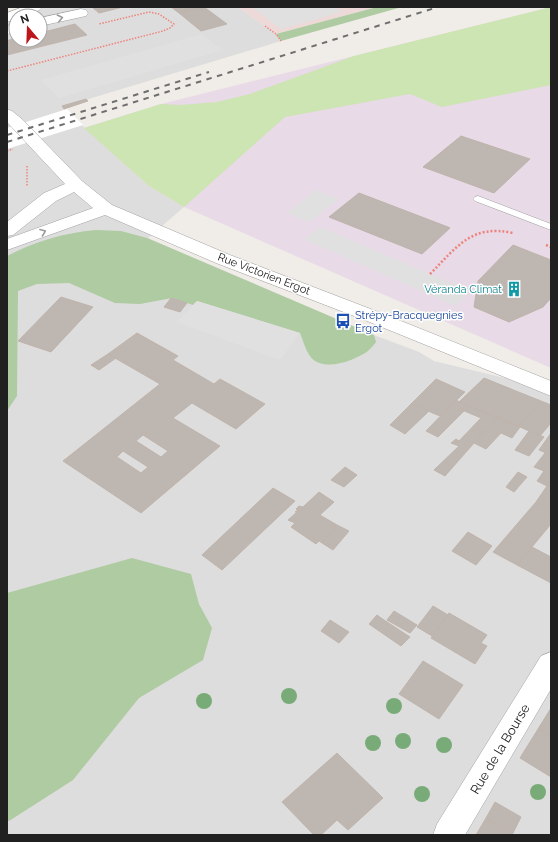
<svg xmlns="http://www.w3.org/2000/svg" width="558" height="842" viewBox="0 0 558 842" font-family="Raleway,sans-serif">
  <rect width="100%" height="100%" fill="#f0ede8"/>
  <!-- residential -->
  <path fill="#dedddd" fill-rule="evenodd" d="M35,7H238L276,34L281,41L62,107L149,186L184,207L148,238L374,335L419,352L434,361L551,389V835H7V18ZM16,16H40V40H16Z"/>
  <!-- commercial -->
  <polygon fill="#eed9d9" points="238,7 377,7 276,34"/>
  <!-- industrial -->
  <polygon fill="#e8dae6" points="551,7 551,368 184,207 149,186 84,128 161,104"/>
  <!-- grass -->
  <polygon fill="#cde4b3" points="551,7 551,85 442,107 410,94 285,117 184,207 149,186 84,128 161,104 180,105 217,102 250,94 354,56"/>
  <!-- forest -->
  <g fill="#aecba1">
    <polygon points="377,7 402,7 281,41 276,34"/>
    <path d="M96,230L121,231L147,238L374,335L376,342C374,345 371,348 368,351C354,361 322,373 310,356C305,349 303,340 300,333L197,301L193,305L172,298L140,304L115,303L69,283L37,284L18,291L17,396L7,411V256C36,241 64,233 96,230Z"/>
    <polygon points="132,558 191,574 199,604 212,628 203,660 139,698 73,780 9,821 7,820 7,593"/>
  </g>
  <!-- parking -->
  <g fill="#e0e0e0">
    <polygon points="252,7 334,7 342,12 281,29"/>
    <polygon points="201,34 223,50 59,98 40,80"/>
    <polygon points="316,190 339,199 309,222 287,213"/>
    <polygon points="320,227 430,274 470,291 455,306 304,239"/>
    <polygon points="197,301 300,333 280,360 177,322"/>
  </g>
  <!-- pier -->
  <polygon fill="#fff" points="67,109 83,125 7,149 7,128"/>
  <!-- building -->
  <g fill="#bdb6b1" stroke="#c0b4ab" fill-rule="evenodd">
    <polygon points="92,7 123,7 99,13"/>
    <polygon points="171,7 204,7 179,13"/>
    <polygon points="204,7 227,24 201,31 179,13"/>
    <polygon points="75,24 87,35 19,52 9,40 16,39 16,40 40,40 40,33"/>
    <polygon points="9,40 19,52 7,55 7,41"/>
    <polygon points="86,99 88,101 64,109 62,106"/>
    <polygon points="461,136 530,159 494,193 423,167"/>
    <polygon points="359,193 448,227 450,228 422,254 329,217"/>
    <polygon points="513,245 551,260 551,298 543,307 509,322 474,307 478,281"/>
    <polygon points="61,297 93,307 51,352 18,341"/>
    <polygon points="171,298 187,303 180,312 164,307"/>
    <path d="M137,333L178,356L173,360L214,384L220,379L265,404L236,429L192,403L173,418L220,446L141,513L63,461L160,384L108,354ZM143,435L168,451L161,457L136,441ZM123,451L148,467L141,473L117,457Z"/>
    <polygon points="108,354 116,358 99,370 91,365"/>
    <polygon points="484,378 521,393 497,418 459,402"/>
    <polygon points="436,379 465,392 440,416 411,404"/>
    <polygon points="521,393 541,401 518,426 497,418"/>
    <polygon points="456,400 466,405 462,410 464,411 438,437 426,431"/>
    <polygon points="541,401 551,405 551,423 540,436 518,426"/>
    <polygon points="411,404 429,411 405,434 390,425"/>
    <polygon points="466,405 497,418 481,435 480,435 474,443 445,476 434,470 459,446 451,443 456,439 459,441 481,418 462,410"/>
    <polygon points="497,418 520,427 512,438 501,433 486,449 474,443 480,435 481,435"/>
    <polygon points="529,431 544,437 529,456 515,450"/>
    <polygon points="551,433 551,455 539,450"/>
    <polygon points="545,453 551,455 551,471 549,473 551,474 551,480 547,486 537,481 544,471 534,467"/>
    <polygon points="345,467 357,475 344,487 331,480"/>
    <polygon points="518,472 527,477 514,492 506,487"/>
    <polygon points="551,480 551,509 550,511 536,502"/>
    <polygon points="273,488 295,501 222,570 202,555"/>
    <polygon points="319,492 334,502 320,515 337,525 322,543 319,541 316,544 291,527 295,523 288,520 297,512 295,512 298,510 296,509 299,506 303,507"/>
    <polygon points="536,502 551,511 551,524 517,565 493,552"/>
    <polygon points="337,525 349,531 333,550 322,543"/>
    <polygon points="468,532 492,546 476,565 452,551"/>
    <polygon points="532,547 551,557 551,583 517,565"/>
    <polygon points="433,606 448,615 432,636 417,627"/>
    <polygon points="394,611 417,625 410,633 387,620"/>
    <polygon points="449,613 487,635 481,643 487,646 475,664 431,638"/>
    <polygon points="377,615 381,618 410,637 401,646 369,624"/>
    <polygon points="330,620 349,632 339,643 321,631"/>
    <polygon points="423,661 463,685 439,719 399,694"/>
    <polygon points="551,708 551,736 538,729"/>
    <polygon points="538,729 551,736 551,777 520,758"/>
    <polygon points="337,753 383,798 348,830 337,820 321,835 314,835 282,802"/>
    <polygon points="495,802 521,817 512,835 486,818"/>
    <polygon points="486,818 511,835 476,835"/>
  </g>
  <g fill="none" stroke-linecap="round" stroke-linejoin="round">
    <defs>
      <polygon id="service" points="478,196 551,224 551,230 475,201 473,199 475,197"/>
      <g id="minor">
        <polygon points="81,9 86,10 88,13 86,16 40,26 40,18"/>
        <polygon points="16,24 16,32 7,34 7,26"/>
        <polygon points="551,652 551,689 465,835 433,835 437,824 541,656"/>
      </g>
      <g id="tertiary">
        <path d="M23,7H42C37,14 24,16 16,16V19L7,22V13Z"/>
        <polygon points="7,109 12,111 23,120 82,181 112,205 230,255 381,313 551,381 551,396 367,321 216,263 105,215 7,250 7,239 93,208 74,192 56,201 13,235 7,236 7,222 44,193 65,184 7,122"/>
      </g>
    </defs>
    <!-- service casing -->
    <use href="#service" stroke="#a1a1a1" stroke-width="1"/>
    <!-- minor casing -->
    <use href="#minor" stroke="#a1a1a1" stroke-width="1"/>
    <!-- tertiary casing -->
    <use href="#tertiary" stroke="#a1a1a1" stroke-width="1"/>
    <!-- path-far1 -->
    <g stroke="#ec847c" stroke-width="1.5" stroke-dasharray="1.5 1.5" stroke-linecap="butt">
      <polyline points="265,26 276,34 281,41"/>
      <polyline points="7,71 163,31 170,28 174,24 159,14 149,12 99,24"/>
      <polyline points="7,151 13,149"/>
      <polyline points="27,166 27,187"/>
    </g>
    <!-- path -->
    <g stroke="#ec847c" stroke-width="2.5" stroke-dasharray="2 2" stroke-linecap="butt">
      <polyline points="546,245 551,247"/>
      <path d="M430,274C457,247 471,224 513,233"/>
    </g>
    <!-- service -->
    <use href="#service" fill="#fff" fill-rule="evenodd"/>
    <!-- minor -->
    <use href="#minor" fill="#fff" fill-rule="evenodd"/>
    <!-- tertiary -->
    <use href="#tertiary" fill="#fff" fill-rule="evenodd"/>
    <!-- rail -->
    <g stroke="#6e6e6e" stroke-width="2" stroke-dasharray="5.5 5.5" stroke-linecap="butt">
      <polyline points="7,135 209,72"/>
      <polyline points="7,142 438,7"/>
    </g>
  </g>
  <!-- trees -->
  <g fill="#79ab78">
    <circle cx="289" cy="696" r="8"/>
    <circle cx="204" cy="701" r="8"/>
    <circle cx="394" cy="706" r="8"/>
    <circle cx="403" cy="741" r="8"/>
    <circle cx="373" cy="743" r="8"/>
    <circle cx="444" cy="745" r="8"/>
    <circle cx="538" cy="792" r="8"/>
    <circle cx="422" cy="794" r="8"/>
  </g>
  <!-- one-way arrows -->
  <defs><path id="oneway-chevron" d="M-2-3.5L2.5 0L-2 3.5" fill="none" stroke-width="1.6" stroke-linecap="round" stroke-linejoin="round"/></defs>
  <g stroke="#9b9b9b">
    <use href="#oneway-chevron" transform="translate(60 18) rotate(-13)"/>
    <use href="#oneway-chevron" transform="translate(43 232) rotate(-21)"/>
  </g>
  <!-- icons -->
  <defs>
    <symbol id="building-bare" viewBox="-9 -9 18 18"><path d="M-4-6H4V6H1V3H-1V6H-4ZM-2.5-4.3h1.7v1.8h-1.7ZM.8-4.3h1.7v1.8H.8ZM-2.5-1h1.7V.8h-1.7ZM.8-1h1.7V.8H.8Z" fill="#0f9aa8" stroke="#fff" stroke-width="2.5" paint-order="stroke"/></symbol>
    <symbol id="bus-bare" viewBox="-9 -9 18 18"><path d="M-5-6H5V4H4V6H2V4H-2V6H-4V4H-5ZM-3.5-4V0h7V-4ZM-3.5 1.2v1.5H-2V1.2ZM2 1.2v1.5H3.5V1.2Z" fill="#1a4fb4" stroke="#fff" stroke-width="2.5" paint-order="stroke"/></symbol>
  </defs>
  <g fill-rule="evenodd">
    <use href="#building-bare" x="503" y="278" width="22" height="22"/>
    <use href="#bus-bare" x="332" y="310" width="22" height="22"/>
  </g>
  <g text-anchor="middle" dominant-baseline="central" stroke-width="3" stroke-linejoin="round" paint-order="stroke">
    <!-- street labels -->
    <g font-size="11" fill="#202020" stroke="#fff">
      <text transform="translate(264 274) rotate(21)">Rue Victorien Ergot</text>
    </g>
    <!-- culture labels -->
    <g font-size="11" fill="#0d838f" stroke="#fff" text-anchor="end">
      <text x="502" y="289">Véranda Climat</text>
    </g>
    <!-- transit labels -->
    <g font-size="11" fill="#164399" stroke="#fff" text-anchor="start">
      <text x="355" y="315">Strépy-Bracquegnies<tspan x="355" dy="13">Ergot</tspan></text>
    </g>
    <!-- near-street labels -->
    <g font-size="13" fill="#202020" stroke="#fff">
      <text transform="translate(500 749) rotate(-59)">Rue de la Bourse</text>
    </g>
  </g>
  <!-- border -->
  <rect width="558" height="842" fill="none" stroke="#202020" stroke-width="16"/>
  <!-- north arrow -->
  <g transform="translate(28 28) rotate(341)"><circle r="19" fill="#ffffff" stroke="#a6a6a6"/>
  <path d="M0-3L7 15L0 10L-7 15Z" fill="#bc151a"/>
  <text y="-6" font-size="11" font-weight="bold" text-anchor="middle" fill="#202020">N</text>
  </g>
</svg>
